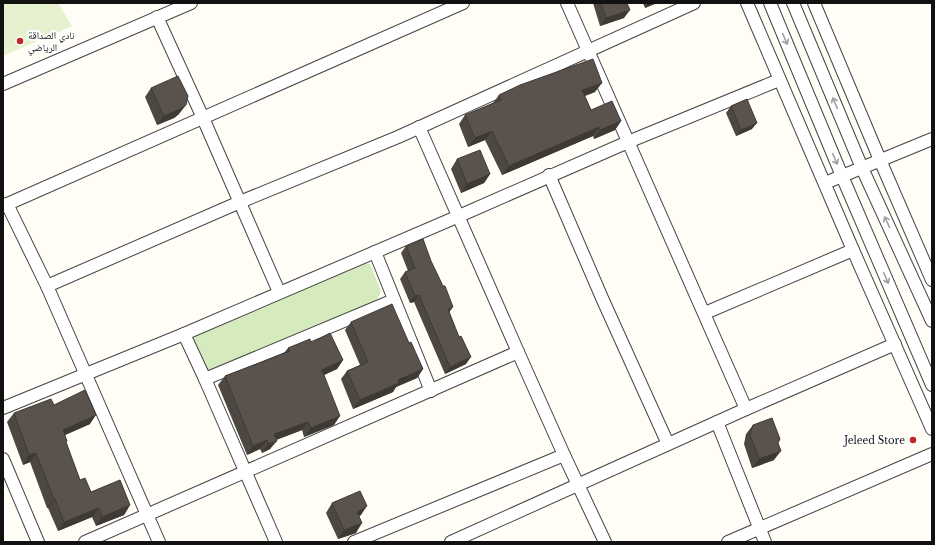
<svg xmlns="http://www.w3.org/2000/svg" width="935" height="545" viewBox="0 0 935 545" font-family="'Libre Baskerville','Noto Naskh Arabic',serif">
  <rect width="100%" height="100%" fill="#fffdf5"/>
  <!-- green -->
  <polygon fill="#d5ebbd" points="362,262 370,264 381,291 377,300 209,373 204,371 192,346 194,338 203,331"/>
  <!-- pitch -->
  <polygon fill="#e6f2cf" points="3,3 58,3 72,26 3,56"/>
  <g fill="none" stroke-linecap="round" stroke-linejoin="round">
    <defs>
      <g id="minor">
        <polyline points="567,3 746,409"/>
        <polyline points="747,3 853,250 932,429"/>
        <polyline points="770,3 842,176 932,385"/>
        <polyline points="793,3 862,168 932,321"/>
        <polyline points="814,3 880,160 932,280"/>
        <polyline points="157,17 203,118 279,292"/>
        <polyline points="3,84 191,3"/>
        <polyline points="419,127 518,352 564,455 605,542"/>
        <polyline points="549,175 602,298 668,444"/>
        <polyline points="825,183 932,139"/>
        <polyline points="7,204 47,286 159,542"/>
        <polyline points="3,206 463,3"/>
        <polyline points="375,252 431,391"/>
        <polyline points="47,286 240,202 398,137 694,3"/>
        <polyline points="705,313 853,250"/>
        <polyline points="184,334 205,379 276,542"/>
        <polyline points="205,379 394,300"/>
        <polyline points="3,408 184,334 459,216 628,142 779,80"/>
        <polyline points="717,422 765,542"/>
        <polyline points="3,459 38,542"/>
        <polyline points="85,542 518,352"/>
        <polyline points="354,542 564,455"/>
        <polyline points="451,542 746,409 895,344"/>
        <polyline points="728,542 932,454"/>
      </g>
    </defs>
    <!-- minor casing -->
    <use href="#minor" stroke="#444" stroke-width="14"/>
    <!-- minor -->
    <use href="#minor" stroke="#fff" stroke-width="12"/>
  </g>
  <!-- wall -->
  <g fill="#4d4742">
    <polygon points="593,3 627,3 624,18 600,26"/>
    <polygon points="643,3 657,3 645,8"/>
    <polygon points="151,88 179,114 174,118 157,125 145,97"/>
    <polygon points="595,92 585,96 591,110 621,121 615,130 594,139 593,136 502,175 485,140 468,147 459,124 465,115 493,103 499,95"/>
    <polygon points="731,106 752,129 736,136 726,113"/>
    <polygon points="457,159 490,174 484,183 461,193 451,169"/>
    <polygon points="406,246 449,312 466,364 445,374 414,302 410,303 400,279 405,272 408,271 401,253"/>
    <polygon points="351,322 409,343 423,369 417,378 396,387 393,392 353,409 341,379 347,371 360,365 345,330"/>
    <polygon points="311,343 343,360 337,369 324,375 334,425 304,437 302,430 276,440 270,449 262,453 260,449 247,455 218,385 225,376 284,353 288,348"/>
    <polygon points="54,405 90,424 65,435 66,443 80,480 91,492 130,505 124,515 96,526 92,517 58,531 48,508 47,508 30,462 23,465 7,422 14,413"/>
    <polygon points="753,425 778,443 774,460 752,468 744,444 746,434"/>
    <polygon points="332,503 361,515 359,516 356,533 338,539 326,513"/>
  </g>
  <!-- shaded-wall -->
  <g fill="#3f3936">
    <polygon points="648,3 657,3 645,8"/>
    <polygon points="630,10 624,18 600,26 606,18"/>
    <polygon points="602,83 595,92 576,99 582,90"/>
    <polygon points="186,105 179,114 174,118 157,125 164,116"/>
    <polygon points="621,121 615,130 594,139 600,130"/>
    <polygon points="757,123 752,129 736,136 741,130"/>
    <polygon points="599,127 593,136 502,175 509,166"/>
    <polygon points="492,131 485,140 468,147 475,138"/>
    <polygon points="490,174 484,183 461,193 467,184"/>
    <polygon points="419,295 414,302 410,303 415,296"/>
    <polygon points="453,307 448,314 448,309"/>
    <polygon points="471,357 466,364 445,374 450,367"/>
    <polygon points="343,360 337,369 315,379 322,370"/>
    <polygon points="423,369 417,378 396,387 393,392 353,409 360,400 398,380"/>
    <polygon points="96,415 90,424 56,439 63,430"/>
    <polygon points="340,416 334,425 304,437 311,428"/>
    <polygon points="308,422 302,430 268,443 274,434"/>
    <polygon points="267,440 260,449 247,455 253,446"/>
    <polygon points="277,441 270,449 262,453 268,444"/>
    <polygon points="781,451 774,460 752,468 759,459"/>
    <polygon points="36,453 30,462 23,465 29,455"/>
    <polygon points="54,499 55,499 48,508 47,508"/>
    <polygon points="130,505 124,515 96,526 102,517"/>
    <polygon points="367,506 361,515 351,521 357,512"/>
    <polygon points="99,508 92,517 58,531 64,522"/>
    <polygon points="362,523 356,533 338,539 344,530"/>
  </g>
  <!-- building -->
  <g fill="#5a524d" stroke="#3f3936">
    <polygon points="601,3 627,3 630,10 606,18"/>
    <polygon points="593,59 602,83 582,90 591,110 612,101 621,121 600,130 599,127 509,166 492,131 475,138 465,115 501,100 499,95 520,85"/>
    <polygon points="178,76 188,96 186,105 180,109 164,116 151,88"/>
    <polygon points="747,99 757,123 741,130 731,106"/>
    <polygon points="480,150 490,174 467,184 457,159"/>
    <polygon points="423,239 431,261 443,286 445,286 453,307 448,309 459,337 461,336 471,357 450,367 419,295 415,296 405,272 415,268 406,246"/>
    <polygon points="392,304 409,343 411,342 423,369 398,380 399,383 360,400 347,371 368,362 351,322"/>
    <polygon points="330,333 343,360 322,370 340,416 311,428 308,422 274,434 277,441 268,444 267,440 253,446 225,376 290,351 288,348 310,339 311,343"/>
    <polygon points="85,390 96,415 63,430 67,441 66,442 80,480 85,478 91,492 120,480 130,505 102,517 99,508 64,522 55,499 54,499 36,453 29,455 14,413 51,399 54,405"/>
    <polygon points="772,418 780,439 778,443 781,451 759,459 750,435 753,425"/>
    <polygon points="360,491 367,506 357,512 362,523 344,530 332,503"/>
  </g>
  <!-- one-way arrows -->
  <defs><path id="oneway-shaft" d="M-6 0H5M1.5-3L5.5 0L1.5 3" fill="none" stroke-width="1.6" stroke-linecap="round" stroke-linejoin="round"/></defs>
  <g stroke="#a0a0a0">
    <use href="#oneway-shaft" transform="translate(785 39) rotate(67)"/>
    <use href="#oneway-shaft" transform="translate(835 103) rotate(-113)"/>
    <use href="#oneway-shaft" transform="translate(835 159) rotate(67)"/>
    <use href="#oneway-shaft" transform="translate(887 222) rotate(-115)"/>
    <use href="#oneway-shaft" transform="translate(886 278) rotate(67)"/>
  </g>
  <!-- markers -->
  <g fill="#c4262e" stroke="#fff" stroke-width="1.5">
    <circle cx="20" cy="41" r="4"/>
    <circle cx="913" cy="440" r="4"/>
  </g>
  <g text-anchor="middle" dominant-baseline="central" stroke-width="4" stroke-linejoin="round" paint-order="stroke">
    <!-- poi labels -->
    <g font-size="10" fill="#111" stroke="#fff" text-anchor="start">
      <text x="28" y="35">نادي الصداقة<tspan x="28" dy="12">الرياضي</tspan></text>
      <text x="905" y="440" text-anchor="end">Jeleed Store</text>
    </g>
  </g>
  <!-- border -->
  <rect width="935" height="545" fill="none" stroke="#111111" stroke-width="8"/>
</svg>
